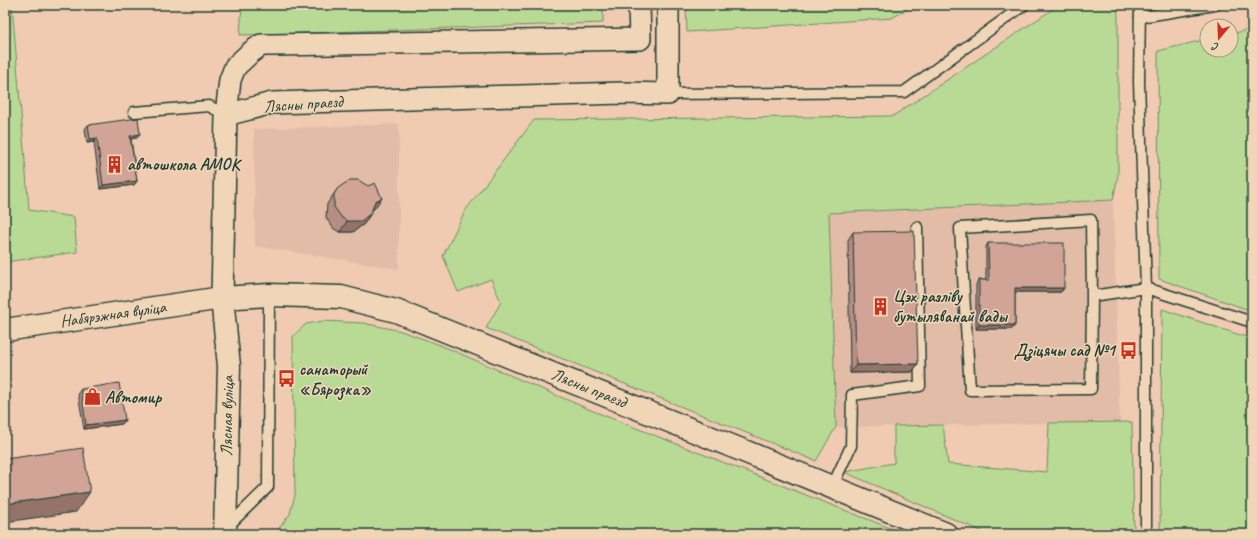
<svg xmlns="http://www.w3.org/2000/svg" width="1257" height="539" viewBox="0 0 1257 539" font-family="Caveat,sans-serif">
  <rect width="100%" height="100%" fill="#f0cbb2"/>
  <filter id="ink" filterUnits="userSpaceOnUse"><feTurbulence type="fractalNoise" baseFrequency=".025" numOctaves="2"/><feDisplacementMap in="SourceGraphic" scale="8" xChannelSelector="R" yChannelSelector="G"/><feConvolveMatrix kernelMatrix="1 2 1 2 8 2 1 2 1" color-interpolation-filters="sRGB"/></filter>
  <g filter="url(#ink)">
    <!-- built -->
    <g fill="#e3bca8">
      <polygon points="399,124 399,269 255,246 254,129"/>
      <polygon points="1113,200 1120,422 836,427 829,213"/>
    </g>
    <!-- green -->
    <g fill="#b9da94" stroke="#6c8c64">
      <polygon points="5,5 12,5 29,210 74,217 77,252 5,262"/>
      <polygon points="242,5 603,5 603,23 240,35"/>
      <polygon points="686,5 914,5 892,18 687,32"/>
      <polygon points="1059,5 1116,5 1118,14 1118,175 1113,200 829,213 836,427 816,461 486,328 501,302 491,279 458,292 443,256 465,211 534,120 893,116"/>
      <polygon points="1252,29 1252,311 1159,279 1158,51 1207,39 1207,50 1231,50 1231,34"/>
      <polygon points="1162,309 1252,339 1252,534 1160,534"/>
      <polygon points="323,321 363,323 401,331 440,345 593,411 905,534 277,534 277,531 290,514 295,495 293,336 306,324"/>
      <polygon points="1132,422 1134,534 988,534 844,472 894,463 894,426 943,425 948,464 1047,472 1049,423"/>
    </g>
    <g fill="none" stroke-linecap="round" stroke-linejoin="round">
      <defs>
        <g id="service">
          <polyline points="1140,5 1139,82 1146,288 1146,534"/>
          <polyline points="1140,17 1215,5"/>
          <polyline points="668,94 904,92 1024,5"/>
          <polyline points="134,112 209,106 226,115"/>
          <polyline points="1092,296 1091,220 960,228 970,390 1091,389 1092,296 1146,288 1252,322"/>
          <polyline points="832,487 851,446 852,395 920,386 917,227"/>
          <polyline points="226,528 268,487 269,295"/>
        </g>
        <g id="minor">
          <polyline points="226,115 272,103 623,93 668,94 668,5"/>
          <polyline points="222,298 226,115 230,80 235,67 250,53 261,45 273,45 640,39 639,5"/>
        </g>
        <polyline id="tertiary" points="222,298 269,295 341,297 396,311 739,449 946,534"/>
        <polyline id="secondary" points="5,330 222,298 229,366 225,534"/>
      </defs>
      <!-- service casing -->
      <use href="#service" stroke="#1f3d34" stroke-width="13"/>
      <!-- minor casing -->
      <use href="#minor" stroke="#1f3d34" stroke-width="24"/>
      <!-- tertiary casing -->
      <use href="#tertiary" stroke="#1f3d34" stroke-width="25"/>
      <!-- secondary casing -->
      <use href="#secondary" stroke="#1f3d34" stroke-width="25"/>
      <!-- service -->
      <use href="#service" stroke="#f1d5b7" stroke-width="10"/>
      <!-- minor -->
      <use href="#minor" stroke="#f1d5b7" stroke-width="21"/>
      <!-- tertiary -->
      <use href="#tertiary" stroke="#f1d5b7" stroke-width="22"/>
      <!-- secondary -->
      <use href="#secondary" stroke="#f1d5b7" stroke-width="22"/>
    </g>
    <!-- wall -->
    <g fill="#b58d82" stroke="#1f3d34">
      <polygon points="88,125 140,134 137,138 131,139 137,181 134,185 100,189 94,142 87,143 85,129"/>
      <polygon points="338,188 374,209 372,210 371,213 364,224 353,232 340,232 334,229 326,218 327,204"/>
      <polygon points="853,232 918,364 912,372 850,373 848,240"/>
      <polygon points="988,243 1064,288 1061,292 1015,292 1015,325 1012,329 976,329 976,284 979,280 986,280 986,247"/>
      <polygon points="81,389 125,420 122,424 84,429 78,393"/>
    </g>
    <!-- shaded-wall -->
    <g fill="#93736a" stroke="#1f3d34">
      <polygon points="140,134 137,138 128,139 130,136"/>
      <polygon points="97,138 94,142 87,143 90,139"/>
      <polygon points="137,181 134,185 100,189 103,185"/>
      <polygon points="382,198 374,209 368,211 375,201"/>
      <polygon points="371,213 364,224 353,232 340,232 347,221"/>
      <polygon points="1015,288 1064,288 1061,292 1012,292"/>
      <polygon points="979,325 1015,325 1012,329 976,329"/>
      <polygon points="918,364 912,372 850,373 856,365"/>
      <polygon points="125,420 122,424 84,429 86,425"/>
      <polygon points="90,492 76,512 5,522 5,504"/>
    </g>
    <!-- building -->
    <g fill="#d2a497" stroke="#1f3d34">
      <polygon points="138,118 140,134 130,136 137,181 103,185 97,138 90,139 88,125"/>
      <polygon points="350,180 358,180 368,186 375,183 382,198 375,201 371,213 361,221 347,221 342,218 334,207 334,194 338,188"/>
      <polygon points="914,231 918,364 856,365 853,232"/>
      <polygon points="988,243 1064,243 1064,288 1015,288 1015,325 979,325 979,280 989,280"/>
      <polygon points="119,383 125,420 86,425 81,389"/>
      <polygon points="83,448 90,492 5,504 5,459"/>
    </g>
  </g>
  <!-- icons -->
  <defs>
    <symbol id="building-bare" viewBox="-9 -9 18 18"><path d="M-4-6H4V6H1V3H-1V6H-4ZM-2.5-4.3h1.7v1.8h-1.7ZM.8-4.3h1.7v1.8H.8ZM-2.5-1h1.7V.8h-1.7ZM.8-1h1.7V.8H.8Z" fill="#c8321e" stroke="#f1d5b7" stroke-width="2.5" paint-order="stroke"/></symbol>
    <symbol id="bus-bare" viewBox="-9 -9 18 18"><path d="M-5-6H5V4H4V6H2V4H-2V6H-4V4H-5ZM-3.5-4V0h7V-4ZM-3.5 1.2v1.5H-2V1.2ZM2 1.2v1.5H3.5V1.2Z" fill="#c8321e" stroke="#f1d5b7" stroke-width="2.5" paint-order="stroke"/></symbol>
    <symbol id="shop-bare" viewBox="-9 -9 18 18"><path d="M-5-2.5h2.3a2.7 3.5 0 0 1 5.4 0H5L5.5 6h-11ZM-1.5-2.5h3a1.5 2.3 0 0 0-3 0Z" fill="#c8321e" stroke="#f1d5b7" stroke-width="2.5" paint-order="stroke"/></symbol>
  </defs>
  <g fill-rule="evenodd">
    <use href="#building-bare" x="102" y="152" width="25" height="25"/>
    <use href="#building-bare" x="868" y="294" width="25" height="25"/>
    <use href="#bus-bare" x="1116" y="338" width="25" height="25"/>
    <use href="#bus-bare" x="274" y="366" width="25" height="25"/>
    <use href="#shop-bare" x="80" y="384" width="25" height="25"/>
  </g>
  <g text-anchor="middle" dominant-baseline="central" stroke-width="3" stroke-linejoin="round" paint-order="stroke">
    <!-- street labels -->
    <g font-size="17" fill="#1f3d34" stroke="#f1d5b7">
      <text transform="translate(303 104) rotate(-4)">Лясны праезд</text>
      <text transform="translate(113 314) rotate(-8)">Набярэжная вуліца</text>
      <text transform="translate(589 388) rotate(22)">Лясны праезд</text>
      <text transform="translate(227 416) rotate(-89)">Лясная вуліца</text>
    </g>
    <!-- poi labels -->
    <g font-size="17" font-weight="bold" fill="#1f3d34" stroke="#f1d5b7" text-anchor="start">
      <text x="127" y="164">автошкола АМОК</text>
      <text x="893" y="296">Цэх разліву<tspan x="893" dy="20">бутыляванай вады</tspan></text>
      <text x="1115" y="350" text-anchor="end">Дзіцячы сад №1</text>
      <text x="299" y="369">санаторый<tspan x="299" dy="20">«Бярозка»</tspan></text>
      <text x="105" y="397">Автомир</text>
    </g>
  </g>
  <!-- margin -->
  <rect width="1257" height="539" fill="none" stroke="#f1d5b7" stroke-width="20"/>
  <rect x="10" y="10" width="1237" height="519" fill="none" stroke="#1f3d34" stroke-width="1.5" filter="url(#ink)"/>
  <!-- north arrow -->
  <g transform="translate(1219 38) rotate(199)"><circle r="19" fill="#f1d5b7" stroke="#9d9883"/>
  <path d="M0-3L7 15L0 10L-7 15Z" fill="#c8321e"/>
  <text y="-6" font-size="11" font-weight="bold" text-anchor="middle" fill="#1f3d34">С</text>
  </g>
</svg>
